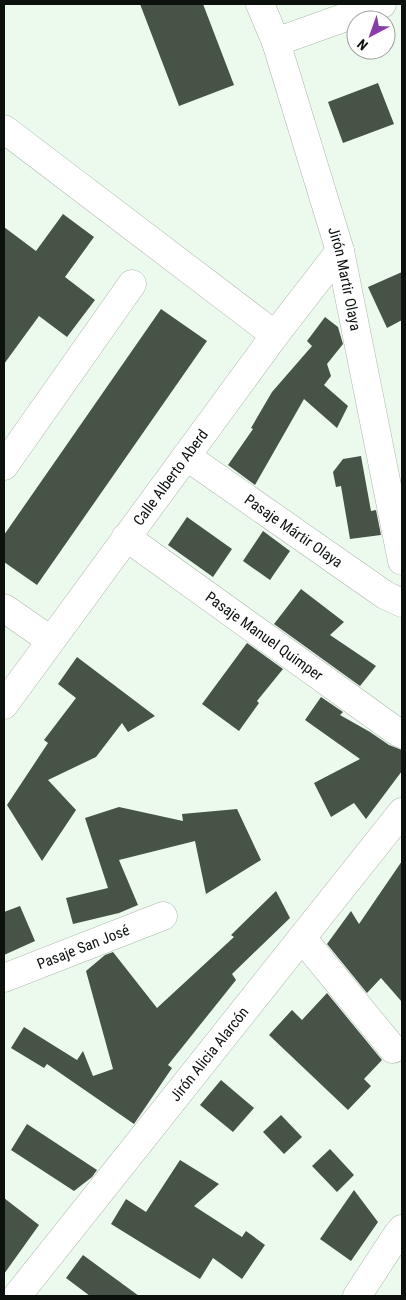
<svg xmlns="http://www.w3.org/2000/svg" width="406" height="1300" viewBox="0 0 406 1300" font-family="'Roboto Condensed',sans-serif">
  <rect width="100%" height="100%" fill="#ecfaed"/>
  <!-- building -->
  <g fill="#485348">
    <polygon points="140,4 203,4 234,85 179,106"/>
    <polygon points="378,83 394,124 343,143 328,102"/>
    <polygon points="63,214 94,237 65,277 95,300 67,337 39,316 4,364 4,227 36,251"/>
    <polygon points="402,272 402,320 387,328 368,287"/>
    <polygon points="161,309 207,341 37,585 4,562 4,535"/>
    <polygon points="325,317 338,327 343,344 327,364 331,376 324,385 348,406 337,428 304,399 255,485 228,465 253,429 251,428 272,392 312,346 307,341"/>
    <polygon points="361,456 371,511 376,510 381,535 350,539 341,486 336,487 333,472 343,459"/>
    <polygon points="187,517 232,549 213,577 168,545"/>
    <polygon points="263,531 290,551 270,580 243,561"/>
    <polygon points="301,589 344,622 330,635 376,666 360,686 274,624"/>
    <polygon points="247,643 283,669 257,701 259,703 239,731 202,704"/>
    <polygon points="77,657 155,716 128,732 122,723 96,757 48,780 76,810 42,861 7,805 48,743 44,740 76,698 58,684"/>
    <polygon points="321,697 343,712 340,715 370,732 389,745 402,750 402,771 366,819 354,803 331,817 314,783 360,759 305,720"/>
    <polygon points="119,807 183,821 182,814 237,809 261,860 206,894 195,841 119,860 138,905 119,913 73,924 66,898 108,888 85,818"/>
    <polygon points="402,861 402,1002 381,978 367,993 327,944 351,911 359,924"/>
    <polygon points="276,891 290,918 232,974 236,980 168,1065 172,1068 134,1124 47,1064 44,1068 11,1048 24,1027 77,1060 83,1051 93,1076 113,1069 86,971 105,955 113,952 157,1008 234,937 231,935"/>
    <polygon points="20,906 35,941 4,955 4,912"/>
    <polygon points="327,993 382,1060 364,1079 371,1086 348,1110 269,1035 292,1010 302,1020"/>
    <polygon points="221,1080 254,1108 233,1132 200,1105"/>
    <polygon points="281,1115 302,1137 284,1154 263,1132"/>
    <polygon points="27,1124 97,1170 92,1177 74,1191 11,1150"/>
    <polygon points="330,1149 354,1175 337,1192 312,1166"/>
    <polygon points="180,1160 219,1184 194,1206 242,1237 246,1231 265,1245 242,1279 213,1258 200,1279 111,1224 126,1199 146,1212"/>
    <polygon points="354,1190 378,1222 351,1261 320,1239"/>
    <polygon points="4,1198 39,1225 4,1274"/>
    <polygon points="83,1255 98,1266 139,1296 90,1296 66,1278"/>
  </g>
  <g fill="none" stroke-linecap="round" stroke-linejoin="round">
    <defs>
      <g id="minor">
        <path id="s1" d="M260,4L276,42L340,251L402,561"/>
        <polyline points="276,42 382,4"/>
        <polyline points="4,129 275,335"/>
        <path id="s2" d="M186,456L385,595L402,603"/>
        <polyline points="4,466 132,284"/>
        <path id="s3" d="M126,537L396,731L402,734"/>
        <polyline points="4,608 50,640"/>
        <path id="s4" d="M4,705L275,335L340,251"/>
        <polyline points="302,938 393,1049"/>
        <path id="s5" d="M4,978L163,916"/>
        <path id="s6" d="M17,1296L402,812"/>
        <polyline points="357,1296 397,1235 402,1229"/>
      </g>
    </defs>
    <!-- minor casing -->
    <use href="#minor" stroke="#abb8ac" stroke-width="29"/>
    <!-- minor -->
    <use href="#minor" stroke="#fff" stroke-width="28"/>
  </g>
  <g text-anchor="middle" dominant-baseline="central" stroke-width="5" stroke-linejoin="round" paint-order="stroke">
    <!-- street labels -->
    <g font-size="15" fill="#0c110d" stroke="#fff">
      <text stroke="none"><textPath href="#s1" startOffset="288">Jirón Martir Olaya</textPath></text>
      <text stroke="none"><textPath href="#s4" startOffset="282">Calle Alberto Aberd</textPath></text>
      <text stroke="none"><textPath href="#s2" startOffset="131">Pasaje Mártir Olaya</textPath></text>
      <text stroke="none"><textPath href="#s3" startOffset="170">Pasaje Manuel Quimper</textPath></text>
      <text stroke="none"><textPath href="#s5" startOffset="85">Pasaje San José</textPath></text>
      <text stroke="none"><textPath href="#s6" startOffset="309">Jirón Alicia Alarcón</textPath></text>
    </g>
  </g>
  <!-- border -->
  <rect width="406" height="1300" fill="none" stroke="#0c110d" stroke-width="10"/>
  <!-- north arrow -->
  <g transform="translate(371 35) rotate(221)"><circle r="24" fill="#ffffff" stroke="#9ea09e"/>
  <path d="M0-4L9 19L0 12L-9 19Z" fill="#8a3cad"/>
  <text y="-8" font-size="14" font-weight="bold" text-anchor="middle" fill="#0c110d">N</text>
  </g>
</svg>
